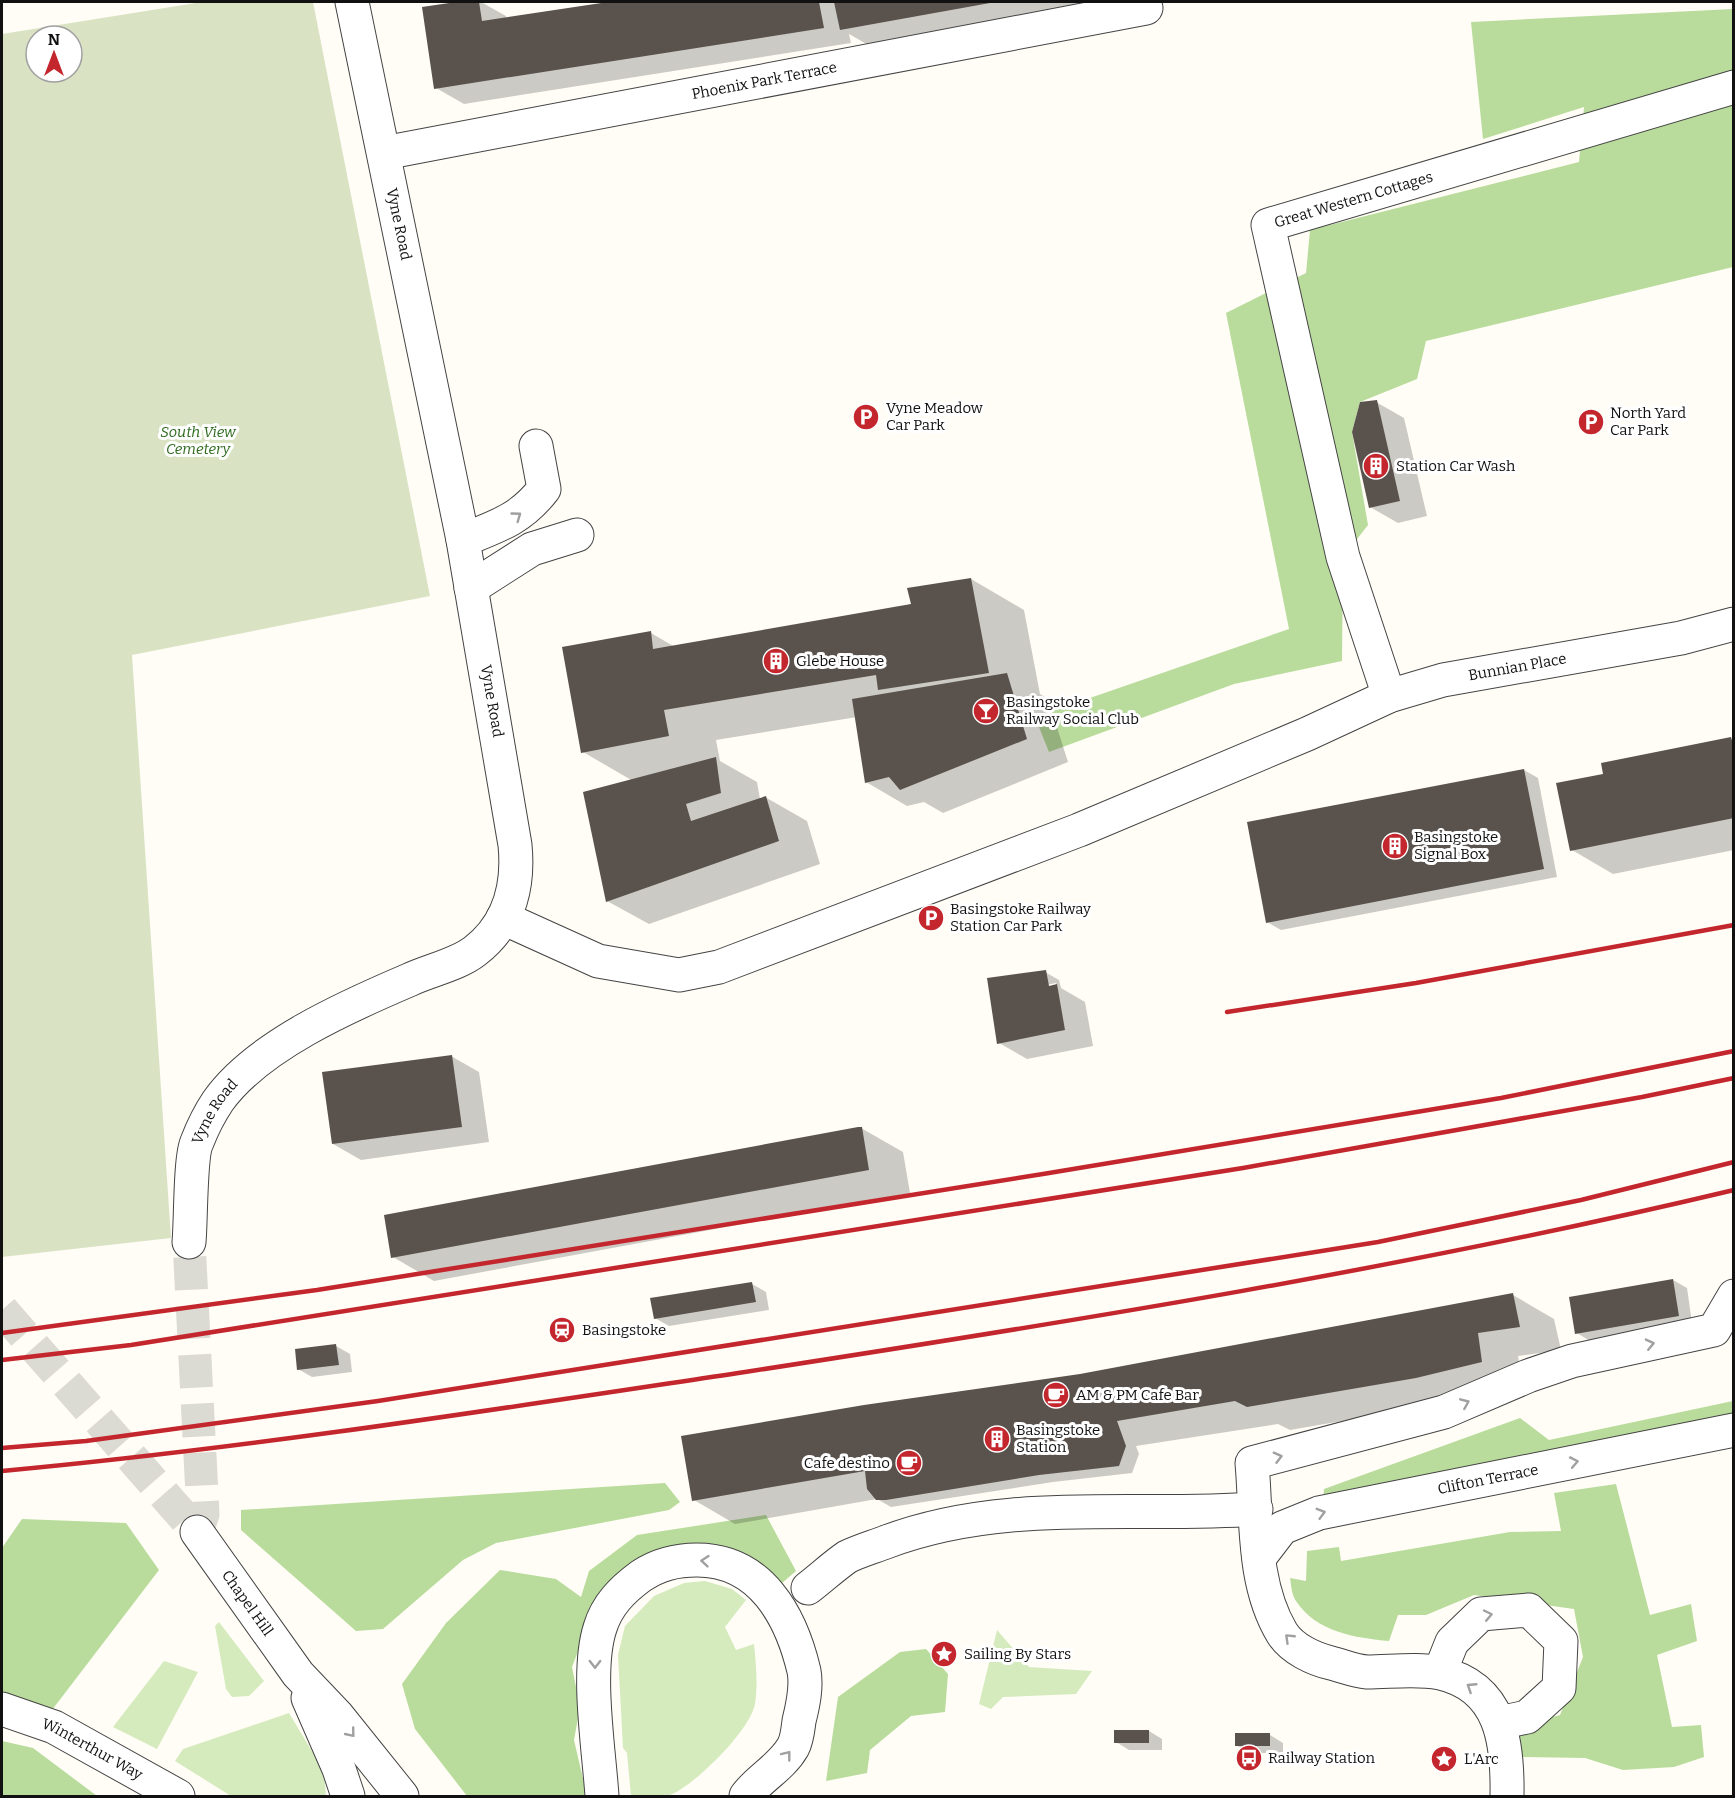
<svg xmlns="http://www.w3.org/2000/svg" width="1735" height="1798" viewBox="0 0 1735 1798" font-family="Bitter,serif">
  <rect width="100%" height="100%" fill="#fffdf5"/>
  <!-- green -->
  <g fill="#d5ebbd">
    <path d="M705,1581L732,1589L746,1600L725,1627L736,1650L754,1644C756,1664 758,1684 755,1704C750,1731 693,1787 668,1796C658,1798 642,1797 631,1796L627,1753L623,1748L618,1655L625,1626L654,1596L684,1583Z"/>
    <polygon points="219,1622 264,1681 249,1696 232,1697 226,1689 215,1626"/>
    <polygon points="997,1630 1029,1667 1092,1671 1076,1694 1003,1697 991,1709 979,1704"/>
    <polygon points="164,1661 198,1672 157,1749 113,1727"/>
    <polygon points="289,1713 324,1771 326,1796 231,1796 175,1761 183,1749"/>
  </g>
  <!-- forest -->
  <g fill="#b9dc9c">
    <polygon points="1733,9 1733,267 1426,341 1417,379 1360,402 1352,432 1368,525 1343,557 1342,661 1234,684 1049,752 1035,717 1289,629 1226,313 1306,273 1310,230 1579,162 1584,107 1483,139 1471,22"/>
    <polygon points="1733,1401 1733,1417 1323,1502 1324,1489 1520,1418 1549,1440"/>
    <polygon points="665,1483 680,1502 669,1510 496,1543 463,1560 383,1629 356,1631 241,1530 241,1510"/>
    <path d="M1616,1484L1650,1615L1691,1604L1697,1641L1657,1655L1672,1727L1701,1725L1704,1757L1674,1767L1623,1770L1585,1758L1523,1757L1515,1727L1560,1715L1583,1657L1574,1609L1474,1595L1426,1615H1398L1389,1641C1356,1638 1316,1632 1296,1601C1292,1596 1291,1585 1290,1578L1306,1581L1307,1551L1339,1547L1341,1561L1510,1532L1561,1531L1554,1493Z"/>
    <polygon points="766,1515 796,1571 782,1583 744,1561 699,1551 593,1612 572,1667 580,1707 574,1740 587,1796 467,1796 415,1729 402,1684 446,1623 500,1570 556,1579 581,1597 589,1571 637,1535"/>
    <polygon points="22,1519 126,1523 159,1570 52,1710 2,1691 2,1548"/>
    <polygon points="926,1649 948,1674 945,1712 911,1716 870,1750 867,1773 826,1781 838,1697 900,1652"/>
    <polygon points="2,1741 33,1748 97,1796 2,1796"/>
  </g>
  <!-- cemetery -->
  <path fill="#d9e3c4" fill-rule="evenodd" d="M202,2H313L430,596L132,655L171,1238L2,1257V34ZM36,36H72V72H36Z"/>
  <!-- shadow -->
  <g fill="#0003" fill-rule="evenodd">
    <polygon points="465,2 481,2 506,16 506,19 617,2 1107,2 870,46 849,34 851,43 464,104 436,88 423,8"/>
    <polygon points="1376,402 1404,418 1427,516 1398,523 1370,507"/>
    <polygon points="971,579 1024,610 1040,694 1048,699 1068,762 943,813 924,802 907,806 866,782 857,717 716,740 720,761 757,782 760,799 765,797 807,821 820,864 649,924 607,901 633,781 583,752 651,633 675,647 913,606"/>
    <polygon points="1730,739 1734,741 1734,850 1613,874 1572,850 1604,775"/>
    <polygon points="1524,770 1538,778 1557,877 1281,930 1267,922"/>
    <path d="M1045,972L1059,980L1061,988L1085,1002L1093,1046L1027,1059L999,1043L988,980ZM1056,983L1057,986L1001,997V994Z"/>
    <polygon points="451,1056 479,1072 489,1142 361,1160 333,1144"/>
    <polygon points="861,1128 903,1152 910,1193 434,1281 393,1257"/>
    <polygon points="1673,1280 1687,1288 1692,1323 1590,1341 1577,1333"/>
    <polygon points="752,1284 766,1292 769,1310 669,1326 655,1318"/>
    <polygon points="1513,1295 1554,1319 1561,1350 1518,1356 1523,1386 1458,1401 1290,1430 1278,1424 1136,1446 1139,1454 1132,1473 1053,1482 891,1507 877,1499 735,1524 694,1500 1080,1376"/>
    <polygon points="336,1346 350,1354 352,1372 312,1377 298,1369"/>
    <polygon points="1149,1731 1162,1739 1162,1750 1129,1750 1116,1742"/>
    <polygon points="1270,1735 1283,1743 1283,1753 1250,1753 1236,1745"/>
  </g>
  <!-- building -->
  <g fill="#5a524d">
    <polygon points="456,2 479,2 482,21 608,2 819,2 824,28 434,89 422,7"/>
    <polygon points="834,2 990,2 990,3 840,30"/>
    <polygon points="1377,400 1400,501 1369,508 1352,432 1360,402"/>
    <polygon points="971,578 989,673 878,690 876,675 664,710 669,736 581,753 562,647 651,631 653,649 911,604 907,588"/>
    <polygon points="1007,673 1027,739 900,790 889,777 865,783 852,699"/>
    <polygon points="1731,737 1734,748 1734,818 1570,851 1556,783 1603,774 1601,763"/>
    <polygon points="716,757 721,793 686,804 691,821 766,796 779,841 606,902 583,792"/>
    <polygon points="1524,769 1544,869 1266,923 1247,822"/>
    <polygon points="1046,970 1049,986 1057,984 1065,1030 997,1044 987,978"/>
    <polygon points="452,1055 462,1127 332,1144 322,1072"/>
    <polygon points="858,1127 862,1127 869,1170 391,1258 384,1215"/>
    <polygon points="1673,1279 1679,1316 1575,1334 1569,1297"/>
    <polygon points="752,1282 756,1302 654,1319 650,1298"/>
    <polygon points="1513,1293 1520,1327 1478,1333 1482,1362 1416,1378 1247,1407 1235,1401 1117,1421 1126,1446 1119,1466 1039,1475 886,1500 876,1500 867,1489 865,1471 692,1501 681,1436 864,1405 1080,1374"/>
    <polygon points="336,1344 339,1365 297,1370 295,1349"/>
    <rect x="1114" y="1730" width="35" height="13"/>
    <rect x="1235" y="1733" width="35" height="13"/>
  </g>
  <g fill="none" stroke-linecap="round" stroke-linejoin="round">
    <!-- minor-tunnel -->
    <polyline stroke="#dbdad3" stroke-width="33" stroke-dasharray="33 16" stroke-linecap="butt" points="2,1310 197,1532 203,1514 189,1242"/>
    <defs>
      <g id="minor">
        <path id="s1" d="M384,153L1146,8"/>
        <path d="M463,540C498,526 521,519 544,489L536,446"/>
        <polyline points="471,588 532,549 577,535"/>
        <path id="s2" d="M1389,696L1343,557L1268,225L1734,87"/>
        <path id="s3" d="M503,918L598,961L679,975L719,967L1079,830L1307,734L1389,696L1443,680L1681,638L1734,624"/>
        <path id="s4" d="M189,1242C191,1221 190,1156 197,1142C202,1129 210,1113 218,1101C257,1046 348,1006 409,980C430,970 457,965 475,951C510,924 519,886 515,845L463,540L352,2"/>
        <path id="s5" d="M197,1532L298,1674L337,1715L402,1796"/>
        <path id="s6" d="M1259,1558L1282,1528L1319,1513L1734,1430"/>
        <path d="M808,1588C821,1578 834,1566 847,1557C859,1551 873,1547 886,1542C1005,1497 1132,1518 1256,1509"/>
        <polyline points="1440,1672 1452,1642 1481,1614 1529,1610 1561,1641 1559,1688 1527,1717 1499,1723"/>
        <polyline points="308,1698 339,1769 348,1796"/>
        <path id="s7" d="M2,1709L54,1727L178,1796"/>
        <path d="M602,1796C599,1750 586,1671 600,1628C607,1605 622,1590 641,1576C659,1564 676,1560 697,1560C761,1560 791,1616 804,1671C807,1687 803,1705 799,1721C798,1729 797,1740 793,1747C781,1768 759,1778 746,1796"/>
        <path d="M1507,1796C1508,1743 1502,1687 1440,1673C1418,1668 1390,1672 1367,1672C1355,1671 1343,1666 1331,1663C1314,1659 1292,1649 1282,1633C1252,1583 1257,1520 1252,1463L1444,1412L1528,1376L1572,1361L1714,1330L1734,1296"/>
      </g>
    </defs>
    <!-- minor casing -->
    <use href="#minor" stroke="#444" stroke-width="35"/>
    <!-- minor -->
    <use href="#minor" stroke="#fff" stroke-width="33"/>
    <!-- rail -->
    <g stroke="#c4262e" stroke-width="4.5">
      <polyline points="1227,1012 1416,983 1734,925"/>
      <polyline points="2,1333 317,1290 1043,1174 1501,1098 1734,1051"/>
      <polyline points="2,1360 131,1345 1243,1168 1642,1097 1734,1078"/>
      <polyline points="2,1448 86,1441 378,1401 1378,1242 1581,1200 1734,1162"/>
      <path d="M2,1471C250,1448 498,1409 745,1372C1076,1321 1407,1268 1734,1190"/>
    </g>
  </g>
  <!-- one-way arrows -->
  <defs><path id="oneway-chevron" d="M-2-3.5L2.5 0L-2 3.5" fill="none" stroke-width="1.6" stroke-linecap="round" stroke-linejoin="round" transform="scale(1.5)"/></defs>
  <g stroke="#a0a0a0">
    <use href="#oneway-chevron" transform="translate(517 516) rotate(-36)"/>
    <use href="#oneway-chevron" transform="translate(1650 1344) rotate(-13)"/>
    <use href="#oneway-chevron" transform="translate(1465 1403) rotate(-23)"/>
    <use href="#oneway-chevron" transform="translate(1278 1457) rotate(-15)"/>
    <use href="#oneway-chevron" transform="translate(1574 1462) rotate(-11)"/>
    <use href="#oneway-chevron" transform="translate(1321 1513) rotate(-16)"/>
    <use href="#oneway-chevron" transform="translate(705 1561) rotate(-175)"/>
    <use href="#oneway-chevron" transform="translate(1488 1615) rotate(-12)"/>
    <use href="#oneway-chevron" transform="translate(1289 1638) rotate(-136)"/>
    <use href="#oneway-chevron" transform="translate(595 1664) rotate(90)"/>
    <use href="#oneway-chevron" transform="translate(1471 1687) rotate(-147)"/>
    <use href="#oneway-chevron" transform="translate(351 1733) rotate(51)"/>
    <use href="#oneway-chevron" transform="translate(787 1755) rotate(-52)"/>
  </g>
  <!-- icons -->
  <defs>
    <symbol id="parking-disc" viewBox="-11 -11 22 22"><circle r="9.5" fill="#c4262e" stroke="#fff"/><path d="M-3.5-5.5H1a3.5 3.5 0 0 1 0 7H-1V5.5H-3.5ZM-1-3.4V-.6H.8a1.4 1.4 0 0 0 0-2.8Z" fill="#fff"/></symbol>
    <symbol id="building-disc" viewBox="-11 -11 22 22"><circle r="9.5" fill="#c4262e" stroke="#fff"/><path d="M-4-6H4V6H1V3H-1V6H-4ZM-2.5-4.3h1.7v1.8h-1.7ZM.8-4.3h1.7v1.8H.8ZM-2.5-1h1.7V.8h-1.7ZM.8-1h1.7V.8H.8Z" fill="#fff"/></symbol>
    <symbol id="bar-disc" viewBox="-11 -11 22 22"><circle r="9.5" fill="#c4262e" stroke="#fff"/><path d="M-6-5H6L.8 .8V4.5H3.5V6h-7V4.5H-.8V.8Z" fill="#fff"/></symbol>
    <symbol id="station-disc" viewBox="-11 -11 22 22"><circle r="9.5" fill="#c4262e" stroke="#fff"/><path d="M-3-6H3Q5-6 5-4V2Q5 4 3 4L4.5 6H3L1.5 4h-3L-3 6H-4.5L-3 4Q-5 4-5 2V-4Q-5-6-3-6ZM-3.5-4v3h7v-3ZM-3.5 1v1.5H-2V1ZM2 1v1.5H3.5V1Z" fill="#fff"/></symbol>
    <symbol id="cafe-disc" viewBox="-11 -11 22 22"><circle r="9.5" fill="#c4262e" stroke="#fff"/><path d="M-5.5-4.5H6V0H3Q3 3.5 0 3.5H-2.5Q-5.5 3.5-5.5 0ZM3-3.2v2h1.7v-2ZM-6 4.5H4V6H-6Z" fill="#fff"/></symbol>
    <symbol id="sight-disc" viewBox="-11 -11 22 22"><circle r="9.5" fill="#c4262e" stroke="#fff"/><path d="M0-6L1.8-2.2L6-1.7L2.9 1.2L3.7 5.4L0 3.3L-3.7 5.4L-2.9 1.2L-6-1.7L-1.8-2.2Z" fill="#fff"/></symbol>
    <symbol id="bus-disc" viewBox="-11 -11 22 22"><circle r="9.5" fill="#c4262e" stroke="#fff"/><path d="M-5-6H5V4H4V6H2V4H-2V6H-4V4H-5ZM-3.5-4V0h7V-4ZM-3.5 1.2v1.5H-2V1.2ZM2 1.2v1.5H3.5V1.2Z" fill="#fff"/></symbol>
  </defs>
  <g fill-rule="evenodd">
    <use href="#parking-disc" x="851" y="402" width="30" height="30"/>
    <use href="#parking-disc" x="1576" y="407" width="30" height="30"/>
    <use href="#building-disc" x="1361" y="451" width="30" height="30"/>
    <use href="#building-disc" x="761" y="646" width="30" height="30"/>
    <use href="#bar-disc" x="971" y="696" width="30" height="30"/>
    <use href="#building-disc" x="1380" y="831" width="30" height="30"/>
    <use href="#parking-disc" x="916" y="903" width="30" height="30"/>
    <use href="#station-disc" x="547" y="1315" width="30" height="30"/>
    <use href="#cafe-disc" x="1041" y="1380" width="30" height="30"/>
    <use href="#building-disc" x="982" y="1424" width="30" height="30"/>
    <use href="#cafe-disc" x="894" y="1448" width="30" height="30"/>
    <use href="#sight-disc" x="929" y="1639" width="30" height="30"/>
    <use href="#bus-disc" x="1234" y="1743" width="30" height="30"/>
    <use href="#sight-disc" x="1429" y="1744" width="30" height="30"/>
  </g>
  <g text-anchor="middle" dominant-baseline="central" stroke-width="6" stroke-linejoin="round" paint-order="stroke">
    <!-- street labels -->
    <g font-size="15" fill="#111" stroke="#fff">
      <text stroke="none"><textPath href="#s1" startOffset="387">Phoenix Park Terrace</textPath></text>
      <text stroke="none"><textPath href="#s2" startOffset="576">Great Western Cottages</textPath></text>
      <text transform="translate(399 224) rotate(78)">Vyne Road</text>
      <text stroke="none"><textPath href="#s3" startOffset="1082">Bunnian Place</textPath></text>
      <text transform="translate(492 701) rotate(80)">Vyne Road</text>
      <text stroke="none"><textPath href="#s4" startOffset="136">Vyne Road</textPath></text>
      <text stroke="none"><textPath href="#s6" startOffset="250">Clifton Terrace</textPath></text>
      <text stroke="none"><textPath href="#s5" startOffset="87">Chapel Hill</textPath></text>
      <text stroke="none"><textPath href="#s7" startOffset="99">Winterthur Way</textPath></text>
    </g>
    <!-- poi labels -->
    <g font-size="15" fill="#111" stroke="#fff" text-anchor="start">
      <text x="886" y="408">Vyne Meadow<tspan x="886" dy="17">Car Park</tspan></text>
      <text x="1610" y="413">North Yard<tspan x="1610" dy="17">Car Park</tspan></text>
      <text x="1396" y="466">Station Car Wash</text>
      <text x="796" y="661">Glebe House</text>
      <text x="1006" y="702">Basingstoke<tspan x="1006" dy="17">Railway Social Club</tspan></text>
      <text x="1414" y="837">Basingstoke<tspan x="1414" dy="17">Signal Box</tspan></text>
      <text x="950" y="909">Basingstoke Railway<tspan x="950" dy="17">Station Car Park</tspan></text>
      <text x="582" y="1330">Basingstoke</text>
      <text x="1076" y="1395">AM &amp; PM Cafe Bar</text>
      <text x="1016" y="1430">Basingstoke<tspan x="1016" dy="17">Station</tspan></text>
      <text x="890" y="1463" text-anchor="end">Cafe destino</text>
      <text x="964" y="1654">Sailing By Stars</text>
      <text x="1268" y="1758">Railway Station</text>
      <text x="1464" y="1759">L'Arc</text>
    </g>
    <!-- park labels -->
    <g font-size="15" font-style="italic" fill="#2f6b1f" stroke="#fff">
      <text x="198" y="432">South View<tspan x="198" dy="17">Cemetery</tspan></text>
    </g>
  </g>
  <!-- border -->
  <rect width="1735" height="1798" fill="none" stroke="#111111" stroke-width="6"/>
  <!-- north arrow -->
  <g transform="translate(54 54)"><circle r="28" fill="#ffffff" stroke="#a0a0a0" stroke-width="1.5"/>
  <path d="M0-4.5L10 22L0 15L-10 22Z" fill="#c4262e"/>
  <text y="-9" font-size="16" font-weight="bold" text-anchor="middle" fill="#111111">N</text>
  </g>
</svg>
